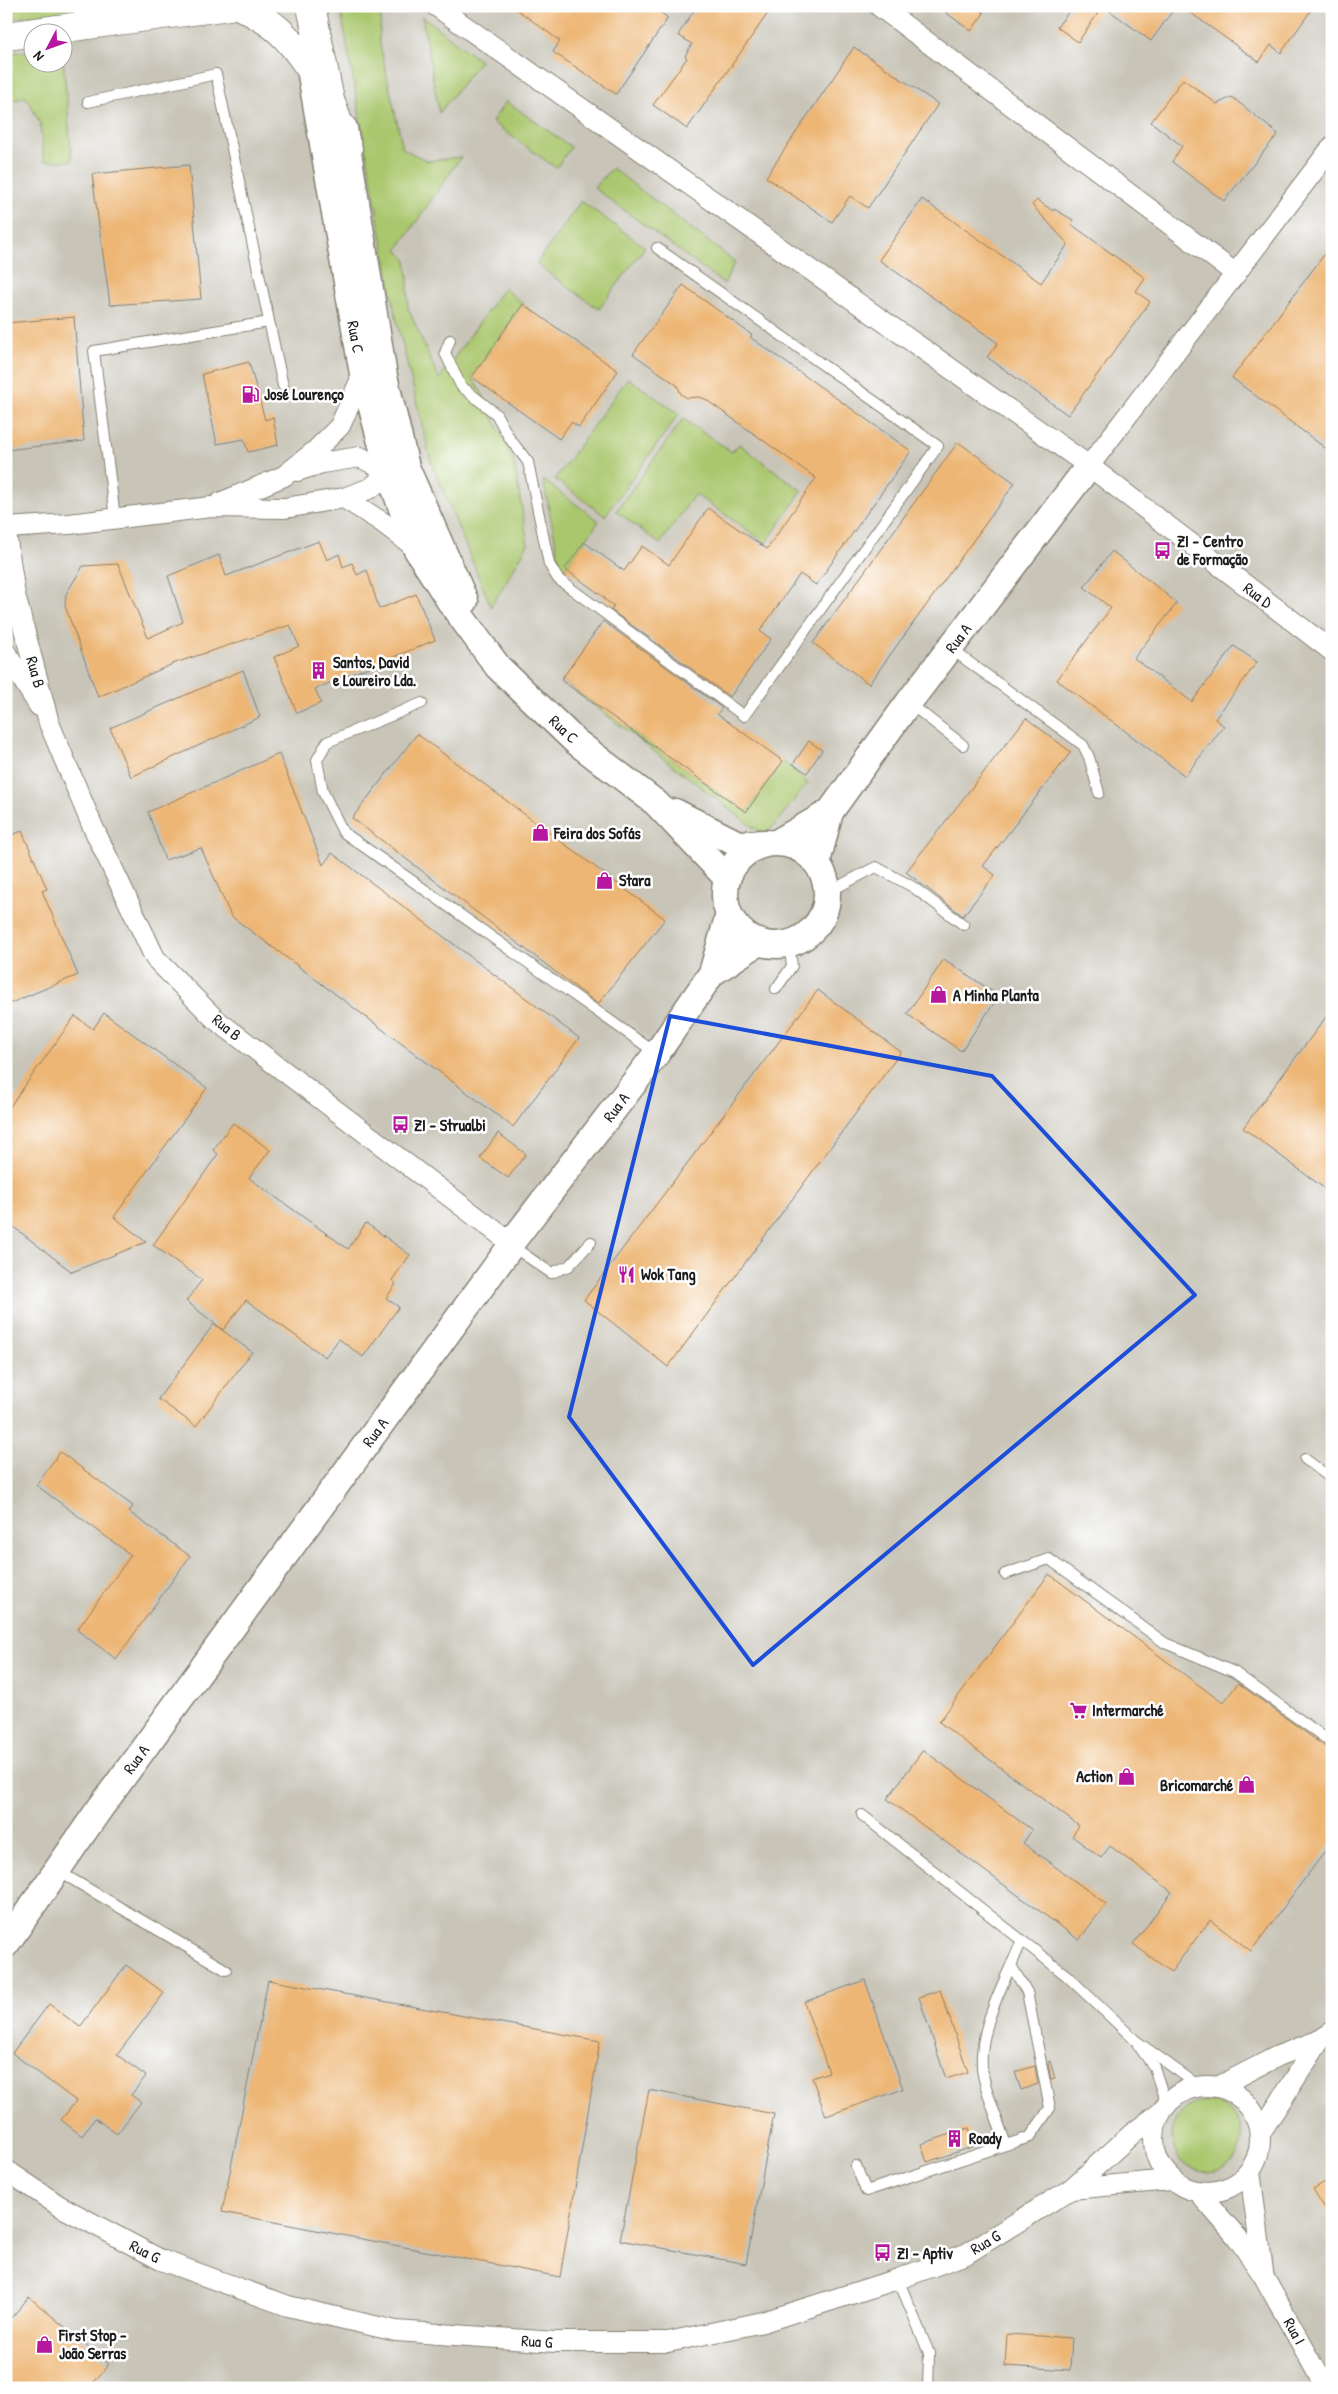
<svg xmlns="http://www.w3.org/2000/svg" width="1338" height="2394" viewBox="0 0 1338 2394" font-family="'Patrick Hand',sans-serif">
  <rect width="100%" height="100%" fill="#fff"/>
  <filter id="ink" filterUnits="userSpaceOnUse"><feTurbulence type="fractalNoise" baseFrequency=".02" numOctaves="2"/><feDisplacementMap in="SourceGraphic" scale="10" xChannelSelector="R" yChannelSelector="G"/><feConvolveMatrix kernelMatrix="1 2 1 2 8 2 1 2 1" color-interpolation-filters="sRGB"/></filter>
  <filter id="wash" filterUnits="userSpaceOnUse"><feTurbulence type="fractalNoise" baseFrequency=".0096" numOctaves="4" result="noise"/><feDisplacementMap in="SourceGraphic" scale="20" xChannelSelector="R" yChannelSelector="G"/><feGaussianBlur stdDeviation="1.12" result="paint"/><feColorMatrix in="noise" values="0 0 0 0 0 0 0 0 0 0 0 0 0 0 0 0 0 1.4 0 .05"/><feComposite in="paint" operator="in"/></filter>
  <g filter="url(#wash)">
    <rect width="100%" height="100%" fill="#eee5c8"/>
    <!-- industrial -->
    <path fill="#c8c4b8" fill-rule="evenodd" d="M6,6H1332V2388H6ZM32,32H62V62H32Z"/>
    <!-- green -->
    <g fill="#aac76e" stroke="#637245">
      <polygon points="6,6 85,6 99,9 6,19"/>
      <polygon points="340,6 382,6 379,40 403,149 428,161 461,157 397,250 406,259 408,274 408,308 439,379 504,288 523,304 472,377 482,393 514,462 528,544 491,607 431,462 396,318"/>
      <polygon points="422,16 480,61 439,113"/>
      <polygon points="32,50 32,62 62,62 63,56 72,161 44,161 40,123 26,97 6,102 6,54"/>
      <polygon points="506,101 571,147 556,168 492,122"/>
      <polygon points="612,168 735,262 724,284 594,188"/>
      <polygon points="581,201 645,247 599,309 536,264"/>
      <polygon points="628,378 679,414 605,516 555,479"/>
      <polygon points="683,419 732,452 739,444 802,491 766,543 695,494 660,544 616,511"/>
      <polygon points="543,480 599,521 565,569 560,564"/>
      <polygon points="561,680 746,812 783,761 808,783 772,828 764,832 758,831"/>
      <circle cx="1207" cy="2137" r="35"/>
    </g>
    <g id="blocks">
      <!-- building -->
      <g fill="#edb675">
        <polygon points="512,6 652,6 668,18 616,94 553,52 560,41"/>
        <polygon points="697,6 773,6 687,129 653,105 687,58 685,56 692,44 678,35"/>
        <polygon points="937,6 974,6 984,13 971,31"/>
        <polygon points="1073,6 1103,6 1078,42 1057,27"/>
        <polygon points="1103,6 1176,6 1151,41"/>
        <polygon points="1181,6 1314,6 1281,53 1271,45 1259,62"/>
        <polygon points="854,47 938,104 868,208 850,196 832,222 766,177"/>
        <polygon points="1183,79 1217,104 1232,97 1278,134 1224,201 1172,162 1182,146 1151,122"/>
        <polygon points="189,165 201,299 110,305 92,174"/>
        <polygon points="922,199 1041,283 1068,244 1032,205 1037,200 1053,211 1054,209 1073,220 1071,224 1145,278 1136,291 1150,302 1068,415 987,357 998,343 879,260"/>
        <polygon points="1332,244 1332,453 1232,378"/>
        <polygon points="683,285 752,335 750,337 911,451 816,585 800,574 760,631 771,639 730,697 611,610 614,606 604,599 605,598 565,569 584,542 624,571 642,546 669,565 708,508 767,549 816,478 705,399 699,397 687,398 681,394 677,385 633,354"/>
        <polygon points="523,304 618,371 579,427 571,422 559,439 472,377"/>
        <polygon points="74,317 84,441 6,450 6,323"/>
        <polygon points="249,362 265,420 273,417 278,445 248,452 244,439 217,444 202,374"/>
        <polygon points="958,442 1015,483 869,684 813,643"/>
        <polygon points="319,541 327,560 339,554 343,567 352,563 357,575 367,570 379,609 416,594 435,640 315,689 321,703 297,713 274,657 299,646 290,625 175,663 98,697 65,606 66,594 83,566 118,564 148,638 183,622 168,576 219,555 226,576"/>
        <polygon points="1112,551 1177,603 1134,658 1192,702 1234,646 1257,662 1215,719 1224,726 1185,776 1057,680 1111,608 1084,587"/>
        <polygon points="603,621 722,708 717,714 783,761 746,812 561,680"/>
        <polygon points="243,670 260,717 131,777 110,728"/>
        <polygon points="1026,718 1071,752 983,866 995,875 963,916 906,872"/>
        <polygon points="417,734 665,919 598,1004 352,818"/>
        <polygon points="809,741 822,750 807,773 793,764"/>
        <polygon points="279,754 323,865 332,853 579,1038 513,1127 231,916 201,848 165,860 148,812"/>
        <polygon points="22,831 47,889 42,891 78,975 6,1005 6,837"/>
        <polygon points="944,959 999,996 961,1051 907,1014"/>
        <polygon points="818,990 901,1052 668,1367 584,1300"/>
        <polygon points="1332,1009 1332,1194 1243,1128"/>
        <polygon points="104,1013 207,1088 114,1217 146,1242 72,1272 6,1221 6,1112 75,1016 93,1029"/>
        <polygon points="233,1123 270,1150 249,1178 348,1249 366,1223 410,1255 392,1280 396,1284 386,1298 399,1307 363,1357 339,1339 325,1357 246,1300 223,1330 186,1301 202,1280 153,1245 218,1154 213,1150"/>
        <polygon points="498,1133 526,1154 508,1178 480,1158"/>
        <polygon points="214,1324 252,1352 196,1426 158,1399"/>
        <polygon points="60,1452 133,1506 129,1512 190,1556 116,1659 77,1630 131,1555 36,1485"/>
        <polygon points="1049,1574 1223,1703 1238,1683 1332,1752 1332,1842 1251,1951 1210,1920 1171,1972 1133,1944 1172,1892 1110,1846 1101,1858 1072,1836 1079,1826 939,1722"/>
        <polygon points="923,1750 1032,1830 1023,1843 1106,1904 1079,1940 887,1799"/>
        <polygon points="126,1965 164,1993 117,2055 146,2076 131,2095 141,2102 117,2134 95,2118 82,2136 61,2120 76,2101 12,2053 49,2004 80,2027"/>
        <polygon points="268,1980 600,2041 560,2277 222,2212"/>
        <polygon points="865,1980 903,2089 826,2116 812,2078 829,2072 804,2002"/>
        <polygon points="940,1990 968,2072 946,2079 919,1997"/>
        <polygon points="1050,2061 1055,2079 1051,2080 1048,2062"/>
        <polygon points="1035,2066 1038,2084 1021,2090 1015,2072"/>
        <polygon points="649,2090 774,2114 746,2264 620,2240"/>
        <polygon points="969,2128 975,2146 927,2162 921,2144"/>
        <polygon points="1332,2178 1332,2220 1313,2189"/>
        <polygon points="29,2297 109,2364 89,2388 6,2388 6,2324"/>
        <polygon points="1007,2334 1072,2338 1070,2370 1005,2366"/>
      </g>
    </g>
  </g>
  <g filter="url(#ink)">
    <use href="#blocks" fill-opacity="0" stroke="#858072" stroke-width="1"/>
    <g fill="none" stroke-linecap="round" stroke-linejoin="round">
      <defs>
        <g id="service">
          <polyline points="88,102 216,74 283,386"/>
          <polyline points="450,340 445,353 461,386 496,414 510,439 528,462 549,564 558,579 744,716 938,446 657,248"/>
          <polyline points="115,518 94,351 269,322"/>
          <polyline points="951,649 1083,745 1089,757 1099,793"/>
          <polyline points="422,703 327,742 317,760 323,792 343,832 656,1053"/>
          <polyline points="909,703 963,745"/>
          <polyline points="828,892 876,867 913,887 964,925"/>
          <polyline points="776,989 792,966 789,944"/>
          <polyline points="512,1246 551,1273 569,1266 591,1242"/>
          <polyline points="1305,1459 1332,1479"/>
          <polyline points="1005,1574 1049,1559 1165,1643 1234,1672 1332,1743"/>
          <polyline points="862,1815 1066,1975 1135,2040 1199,2086"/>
          <polyline points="58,1871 226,1970"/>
          <polyline points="1138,2045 1154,2067 1166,2104"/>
          <path d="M1006,2145C999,2123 988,2099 983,2075C975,2032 1006,1980 1022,1940"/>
          <polyline points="856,2166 866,2191 1030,2137 1050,2108 1027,1992 1012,1967"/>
          <polyline points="898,2279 929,2353 928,2388"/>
        </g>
        <g id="minor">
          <polyline points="436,6 1089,466 1332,651"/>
          <polyline points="879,6 1236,274"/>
          <polyline points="1089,466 1332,147"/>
          <polyline points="297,471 322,463 360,457 389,472"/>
          <polyline points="344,498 371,488 389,472 401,468"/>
          <polyline points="220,503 284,476 316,450 340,426 363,374"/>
          <polyline points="6,528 69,524 211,507 285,508 344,498 382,522 416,548"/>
          <polyline points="6,533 15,595 49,723 92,825 155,958 215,1019 511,1243"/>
          <polyline points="6,653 39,706"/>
          <circle cx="1207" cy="2139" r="53"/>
          <polyline points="1218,2087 1278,2056 1320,2040 1332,2032"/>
          <polyline points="1260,2133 1320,2040"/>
          <polyline points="6,2170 58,2205 161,2260 288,2306 396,2331 556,2342 668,2342 763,2322 898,2279 966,2254 1071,2189 1133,2133 1160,2113"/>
          <polyline points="1250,2171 1263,2271"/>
          <polyline points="1071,2189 1171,2180"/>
          <polyline points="1198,2192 1237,2237 1263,2275 1326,2388"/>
        </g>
        <g id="tertiary">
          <polyline points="306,46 363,374 389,472 416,548 451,603 498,667 575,741 656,803 727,878"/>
          <polyline points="344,128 384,376 406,467 465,601"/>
          <polyline points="675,812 738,844 766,843"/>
          <polyline points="778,842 830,812"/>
          <circle cx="776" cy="894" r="51"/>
          <polyline points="817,862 830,812 909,702 1089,466"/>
          <polyline points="712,973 759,942"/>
          <polyline points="6,1944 98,1811 511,1246 511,1243 657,1053 712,973 729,914"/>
        </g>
        <g id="primary">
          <path d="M240,6C275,23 287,35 309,67"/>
          <polyline points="311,6 330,100 348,149"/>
          <polyline points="6,36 229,6"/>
        </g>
      </defs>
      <!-- service casing -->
      <use href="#service" stroke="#858072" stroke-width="12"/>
      <!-- minor casing -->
      <use href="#minor" stroke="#858072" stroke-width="22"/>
      <!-- tertiary casing -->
      <use href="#tertiary" stroke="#858072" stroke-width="29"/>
      <!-- primary casing -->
      <use href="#primary" stroke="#858072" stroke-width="30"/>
      <!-- service -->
      <use href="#service" stroke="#fff" stroke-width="10"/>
      <!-- minor -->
      <use href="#minor" stroke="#fff" stroke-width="20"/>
      <!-- tertiary -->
      <use href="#tertiary" stroke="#fff" stroke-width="26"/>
      <!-- primary -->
      <use href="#primary" stroke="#fff" stroke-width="28"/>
    </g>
  </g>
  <!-- marked area -->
  <path fill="none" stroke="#1d4ed8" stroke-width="4" stroke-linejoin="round" d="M670,1016L992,1076L1195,1295L753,1665L569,1417Z"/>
  <!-- icons -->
  <defs>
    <symbol id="fuel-bare" viewBox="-9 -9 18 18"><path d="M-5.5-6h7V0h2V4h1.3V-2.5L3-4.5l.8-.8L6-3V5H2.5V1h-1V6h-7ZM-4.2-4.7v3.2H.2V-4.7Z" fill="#b5179e" stroke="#fff" stroke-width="2.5" paint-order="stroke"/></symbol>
    <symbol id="bus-bare" viewBox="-9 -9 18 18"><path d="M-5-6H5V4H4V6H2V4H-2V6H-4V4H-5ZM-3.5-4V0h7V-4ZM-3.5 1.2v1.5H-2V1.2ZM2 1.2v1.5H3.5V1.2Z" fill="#b5179e" stroke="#fff" stroke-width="2.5" paint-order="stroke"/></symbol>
    <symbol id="building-bare" viewBox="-9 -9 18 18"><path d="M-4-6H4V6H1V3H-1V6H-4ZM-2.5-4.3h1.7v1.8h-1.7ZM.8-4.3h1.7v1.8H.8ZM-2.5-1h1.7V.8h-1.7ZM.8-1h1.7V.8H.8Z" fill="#b5179e" stroke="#fff" stroke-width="2.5" paint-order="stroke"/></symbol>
    <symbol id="shop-bare" viewBox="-9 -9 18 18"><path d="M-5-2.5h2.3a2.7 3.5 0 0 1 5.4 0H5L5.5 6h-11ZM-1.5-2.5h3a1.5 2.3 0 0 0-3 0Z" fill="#b5179e" stroke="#fff" stroke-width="2.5" paint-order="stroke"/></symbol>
    <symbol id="restaurant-bare" viewBox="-9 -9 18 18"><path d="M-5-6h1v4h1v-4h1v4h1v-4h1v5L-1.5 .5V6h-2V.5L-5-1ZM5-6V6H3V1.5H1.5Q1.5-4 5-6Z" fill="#b5179e" stroke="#fff" stroke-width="2.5" paint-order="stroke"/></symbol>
    <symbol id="supermarket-bare" viewBox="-9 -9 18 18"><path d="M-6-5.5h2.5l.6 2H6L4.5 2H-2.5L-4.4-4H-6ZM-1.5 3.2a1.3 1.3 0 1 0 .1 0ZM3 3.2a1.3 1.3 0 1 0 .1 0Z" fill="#b5179e" stroke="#fff" stroke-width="2.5" paint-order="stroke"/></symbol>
  </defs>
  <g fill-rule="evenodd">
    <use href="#fuel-bare" x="238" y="382" width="25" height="25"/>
    <use href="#bus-bare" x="1150" y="538" width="25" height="25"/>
    <use href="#building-bare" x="306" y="658" width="25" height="25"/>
    <use href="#shop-bare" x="528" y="820" width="25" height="25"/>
    <use href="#shop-bare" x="592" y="868" width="25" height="25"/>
    <use href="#shop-bare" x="926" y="982" width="25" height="25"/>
    <use href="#bus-bare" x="388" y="1112" width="25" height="25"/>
    <use href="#restaurant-bare" x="614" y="1262" width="25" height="25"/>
    <use href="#supermarket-bare" x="1066" y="1698" width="25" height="25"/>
    <use href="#shop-bare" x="1114" y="1764" width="25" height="25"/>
    <use href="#shop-bare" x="1234" y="1772" width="25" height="25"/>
    <use href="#building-bare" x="942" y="2126" width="25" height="25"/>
    <use href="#bus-bare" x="870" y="2240" width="25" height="25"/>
    <use href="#shop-bare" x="32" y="2332" width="25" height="25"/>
  </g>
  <g text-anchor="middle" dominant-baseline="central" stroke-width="5" stroke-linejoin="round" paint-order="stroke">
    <!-- street labels -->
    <g font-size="16" fill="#1c1c1c" stroke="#fff">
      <text transform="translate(356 337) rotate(80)">Rua C</text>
      <text transform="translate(1258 595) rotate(37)">Rua D</text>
      <text transform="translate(958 638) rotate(-53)">Rua A</text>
      <text transform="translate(36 672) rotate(75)">Rua B</text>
      <text transform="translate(564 729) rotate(43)">Rua C</text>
      <text transform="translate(227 1027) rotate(39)">Rua B</text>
      <text transform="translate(616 1107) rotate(-53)">Rua A</text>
      <text transform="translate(375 1432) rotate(-54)">Rua A</text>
      <text transform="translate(136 1759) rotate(-54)">Rua A</text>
      <text transform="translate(985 2242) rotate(-31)">Rua G</text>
      <text transform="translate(145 2251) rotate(27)">Rua G</text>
      <text transform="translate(1295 2331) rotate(61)">Rua I</text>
      <text transform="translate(537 2341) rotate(4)">Rua G</text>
    </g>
    <!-- poi labels -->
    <g font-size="16" font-weight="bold" fill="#1c1c1c" stroke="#fff" text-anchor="start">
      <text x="264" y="394">José Lourenço</text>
      <text x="1177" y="541">ZI - Centro<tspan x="1177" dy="18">de Formação</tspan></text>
      <text x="333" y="662">Santos, David<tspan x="333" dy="18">e Loureiro Lda.</tspan></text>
      <text x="554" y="833">Feira dos Sofás</text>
      <text x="619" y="880">Stara</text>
      <text x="953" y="995">A Minha Planta</text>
      <text x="414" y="1125">ZI - Strualbi</text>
      <text x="641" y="1274">Wok Tang</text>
      <text x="1092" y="1710">Intermarché</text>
      <text x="1113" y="1776" text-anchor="end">Action</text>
      <text x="1233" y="1785" text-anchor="end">Bricomarché</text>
      <text x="969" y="2138">Roady</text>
      <text x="897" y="2253">ZI - Aptiv</text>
      <text x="59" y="2335">First Stop -<tspan x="59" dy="18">João Serras</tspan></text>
    </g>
  </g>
  <!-- margin -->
  <rect width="1338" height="2394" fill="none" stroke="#fff" stroke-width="25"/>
  <!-- north arrow -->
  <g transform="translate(48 48) rotate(229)"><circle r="24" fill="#ffffff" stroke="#a4a4a4"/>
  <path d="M0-4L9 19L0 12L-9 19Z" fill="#b5179e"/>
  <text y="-8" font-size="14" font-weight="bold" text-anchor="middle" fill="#1c1c1c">N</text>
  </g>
</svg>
